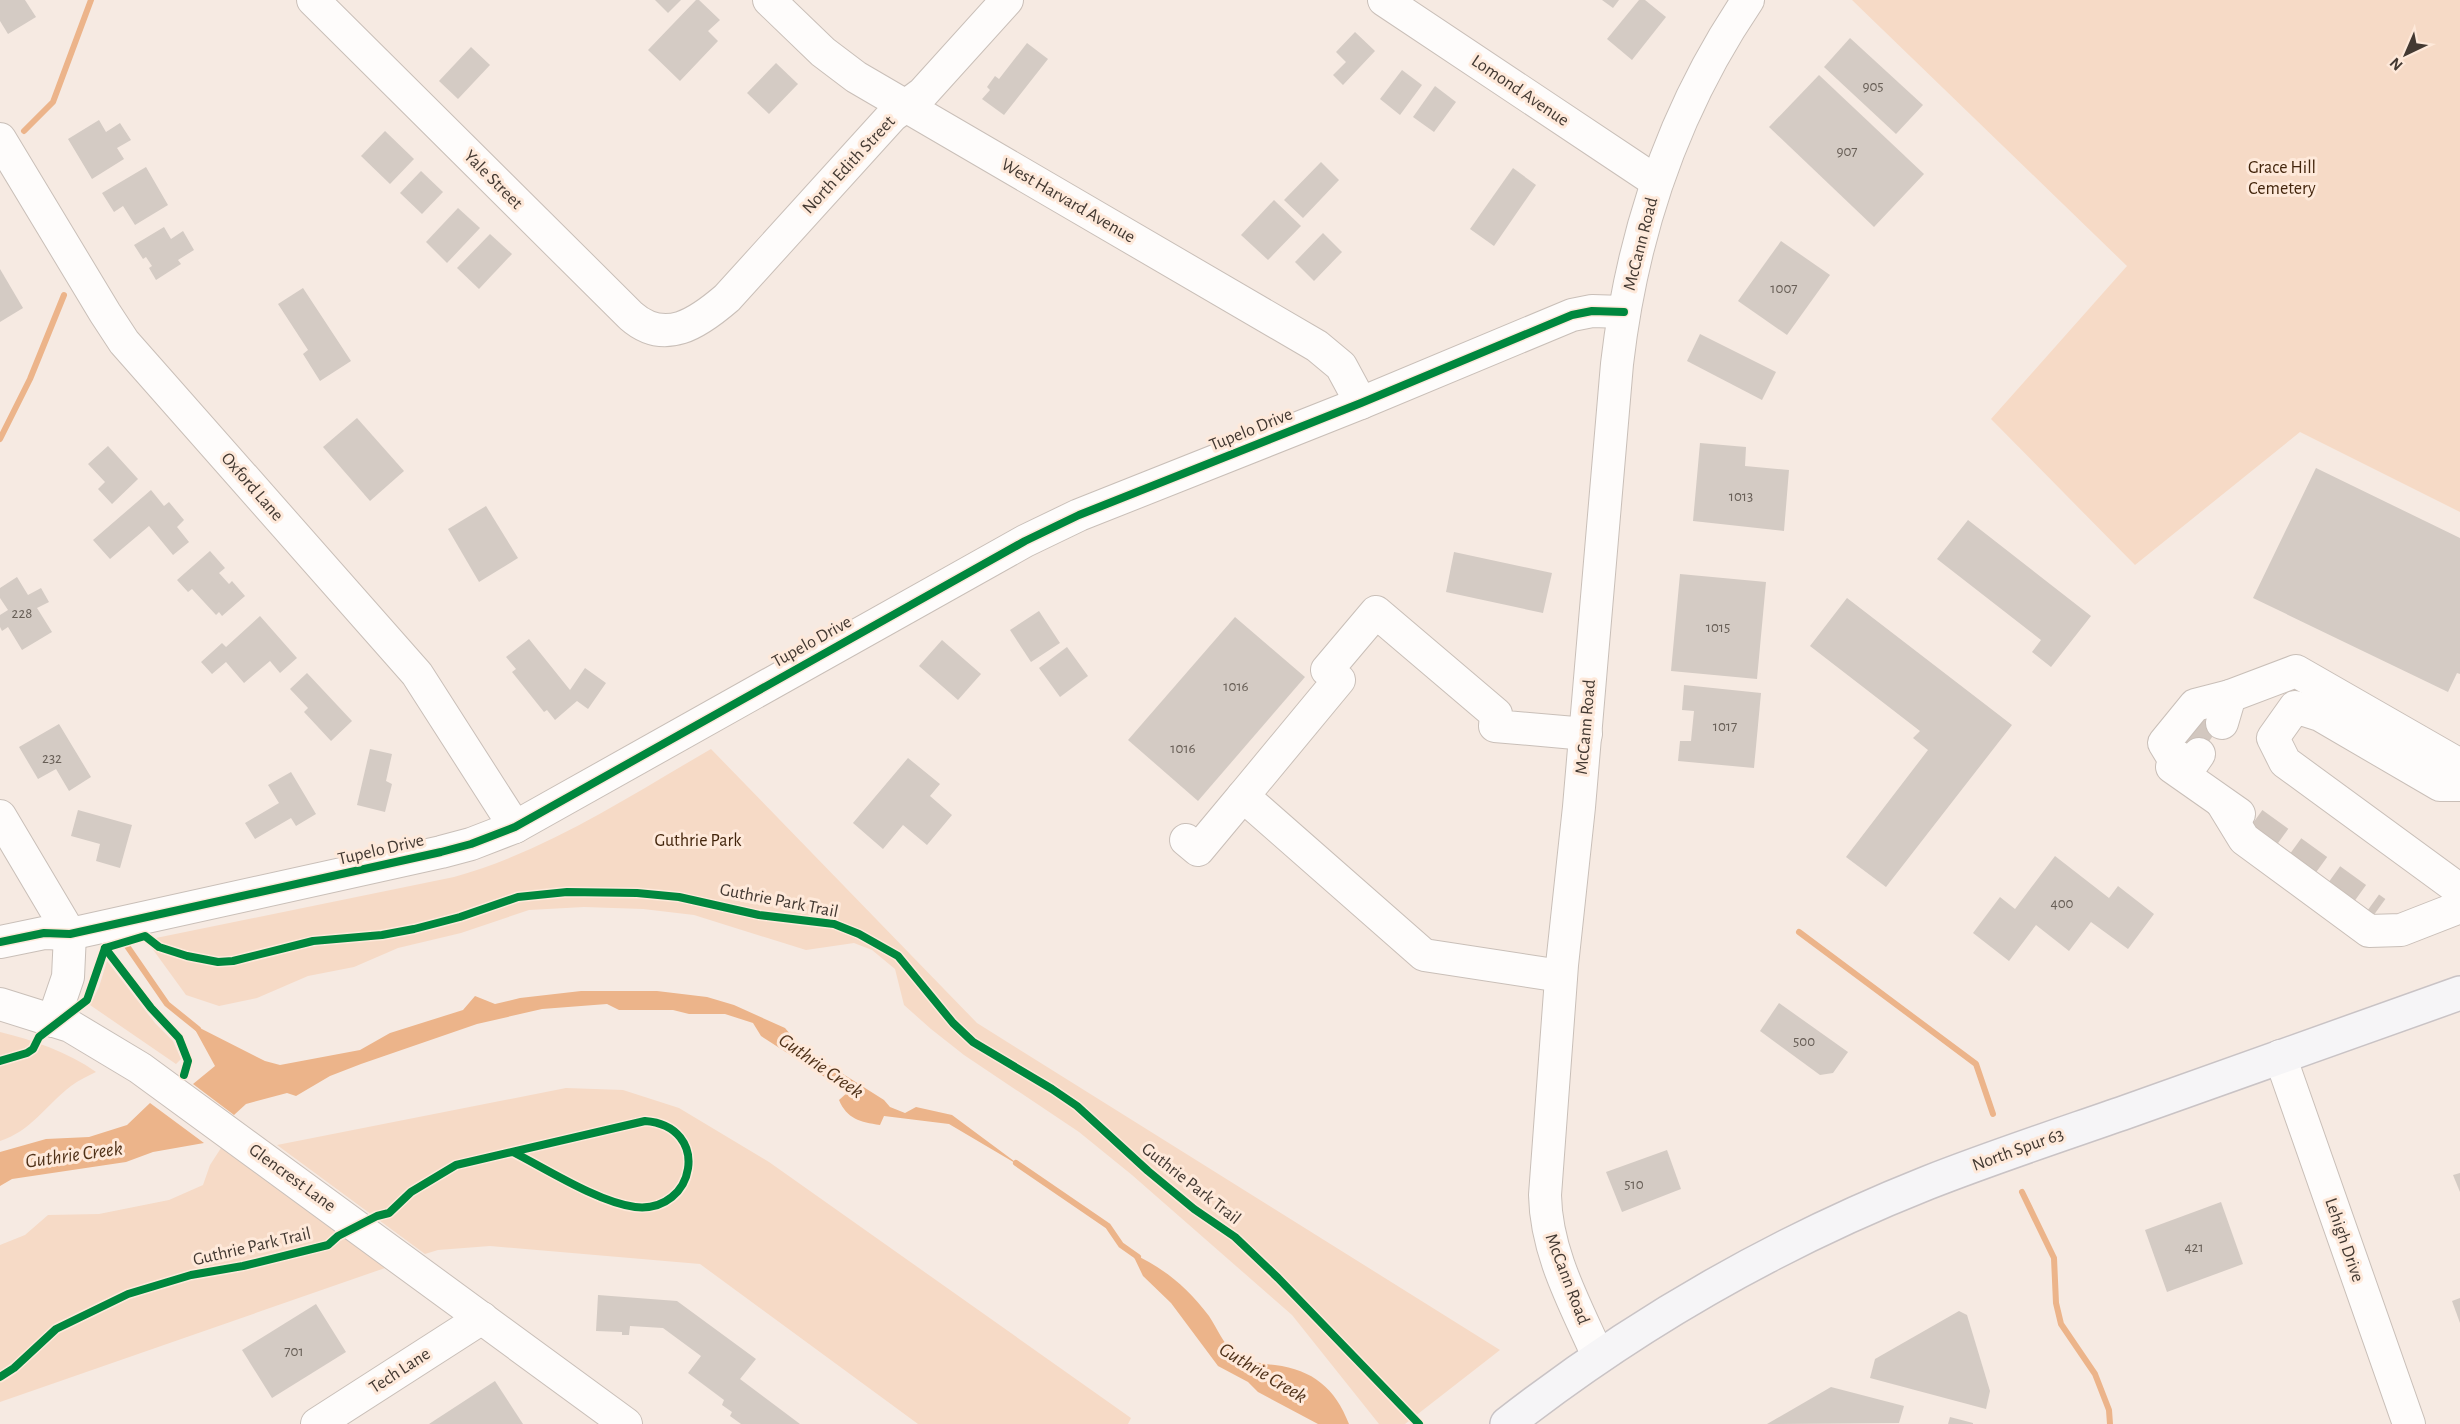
<svg xmlns="http://www.w3.org/2000/svg" width="2460" height="1424" viewBox="0 0 2460 1424" font-family="'Alegreya Sans',sans-serif">
  <rect width="100%" height="100%" fill="#f6eae2"/>
  <!-- green -->
  <g fill="#f6dac6">
    <polygon points="1852,0 2460,0 2460,512 2300,432 2135,565 1991,419 2127,266"/>
    <path d="M711,749L977,1023L1500,1350L1405,1424H1379L1292,1315L1132,1175L1079,1132L964,1055L931,1029L904,1005L895,969L872,950L854,943L806,950L694,915L643,909L584,907L529,910L461,933L398,948L354,967L308,976L257,998L219,1006L186,995L146,940L454,877C547,851 628,797 711,749Z"/>
    <polygon points="107,961 155,1023 173,1041 181,1059 176,1064 90,1005 99,987"/>
    <path d="M0,1032C33,1040 68,1052 96,1072C88,1076 79,1080 71,1086C47,1104 30,1132 0,1141Z"/>
    <polygon points="566,1088 623,1090 679,1108 769,1162 1131,1418 1128,1424 918,1424 700,1264 490,1246 438,1250 425,1254 277,1145"/>
    <polygon points="221,1148 385,1268 0,1402 0,1245 25,1235 48,1215 99,1214 169,1200 203,1185 210,1165"/>
  </g>
  <!-- water -->
  <g fill="#ecb48a">
    <path d="M581,991H657L707,997L734,1005L785,1028L802,1048L884,1100L890,1107L905,1113L916,1107L952,1115L1022,1167L949,1124L884,1116L880,1125C860,1122 847,1119 839,1100L848,1092L761,1036L753,1023L725,1014H689L673,1010H619L607,1004L542,1009L477,1024L361,1064L330,1076L296,1096L287,1093L246,1104L234,1115L193,1084L215,1066L192,1024L265,1061L280,1065L360,1050L390,1033L463,1010L475,996L495,1004L520,998Z"/>
    <polygon points="150,1103 204,1143 153,1152 126,1162 12,1179 0,1186 0,1152 46,1139 89,1137 127,1125"/>
    <path d="M1132,1253C1166,1270 1186,1286 1209,1316C1217,1328 1224,1345 1235,1354C1245,1361 1263,1364 1275,1365C1313,1370 1335,1388 1349,1424H1318L1258,1392L1248,1382L1218,1366L1171,1303L1143,1276Z"/>
  </g>
  <g fill="none" stroke-linecap="round" stroke-linejoin="round">
    <!-- stream -->
    <g stroke="#ecb48a" stroke-width="6">
      <polyline points="24,131 53,102 91,0"/>
      <polyline points="0,439 30,379 64,295"/>
      <polyline points="1799,932 1976,1064 1993,1114"/>
      <polyline points="127,946 167,1004 198,1029"/>
      <polyline points="1016,1163 1108,1226 1121,1245 1138,1257"/>
      <polyline points="2022,1192 2054,1258 2056,1303 2061,1324 2095,1374 2109,1410 2110,1424"/>
    </g>
  </g>
  <!-- building -->
  <g fill="#d4cbc4">
    <polygon points="0,0 25,0 36,17 8,34 0,21"/>
    <polygon points="655,0 681,0 668,13"/>
    <polygon points="696,0 699,0 720,20 708,31 718,41 680,81 648,50"/>
    <polygon points="1602,0 1619,0 1613,8"/>
    <polygon points="1639,0 1645,0 1666,17 1632,60 1607,39"/>
    <polygon points="1355,32 1375,51 1343,85 1333,75 1346,62 1336,52"/>
    <polygon points="1850,38 1923,105 1896,134 1824,67"/>
    <polygon points="1027,43 1048,59 1004,115 982,99 990,90 987,87 995,76 999,79"/>
    <polygon points="471,47 490,65 458,99 439,81"/>
    <polygon points="776,63 798,84 769,114 747,93"/>
    <polygon points="1402,70 1422,85 1400,115 1380,99"/>
    <polygon points="1819,75 1924,174 1874,227 1769,127"/>
    <polygon points="1435,86 1456,102 1434,132 1413,117"/>
    <polygon points="99,120 106,132 120,123 131,140 117,148 124,159 92,179 68,139"/>
    <polygon points="385,131 414,159 390,184 361,156"/>
    <polygon points="1321,162 1339,180 1303,218 1284,200"/>
    <polygon points="146,167 168,205 135,225 123,206 114,212 102,193"/>
    <polygon points="1513,168 1536,185 1494,246 1470,229"/>
    <polygon points="421,171 443,192 422,214 400,193"/>
    <polygon points="1274,200 1301,226 1268,260 1241,235"/>
    <polygon points="458,208 480,228 447,263 426,242"/>
    <polygon points="164,227 171,239 183,231 194,250 178,260 181,264 156,280 149,268 152,266 146,257 143,259 134,245"/>
    <polygon points="1323,233 1342,252 1314,281 1295,262"/>
    <polygon points="490,234 512,254 479,289 457,268"/>
    <polygon points="1781,241 1830,275 1787,335 1738,301"/>
    <polygon points="0,269 23,308 0,322"/>
    <polygon points="303,288 351,361 320,381 303,354 308,350 278,304"/>
    <polygon points="1700,334 1776,372 1762,400 1687,361"/>
    <polygon points="357,418 404,471 370,501 323,447"/>
    <polygon points="1700,443 1746,447 1745,466 1789,470 1784,531 1693,521"/>
    <polygon points="108,446 138,479 112,504 98,489 105,482 88,464"/>
    <polygon points="2316,468 2460,538 2460,674 2457,673 2448,692 2253,598"/>
    <polygon points="151,490 164,506 169,502 184,520 177,527 189,542 173,555 149,526 110,559 93,540"/>
    <polygon points="486,506 518,558 479,582 448,529"/>
    <polygon points="1968,520 2091,616 2051,667 2032,652 2041,640 1937,559"/>
    <polygon points="210,551 225,568 219,573 229,584 232,581 245,596 222,616 219,612 216,615 192,589 188,592 177,580"/>
    <polygon points="1454,552 1552,573 1543,613 1446,592"/>
    <polygon points="1680,574 1766,582 1757,679 1671,671"/>
    <polygon points="17,577 28,595 41,588 49,602 37,608 52,632 22,650 8,627 2,631 0,627 0,615 8,610 0,598 0,588"/>
    <polygon points="1847,598 2012,725 1886,887 1846,857 1928,750 1913,738 1920,731 1810,646"/>
    <polygon points="1039,611 1060,643 1031,662 1010,630"/>
    <polygon points="260,616 297,658 280,673 270,661 244,683 226,662 212,674 201,662 222,643 226,647"/>
    <polygon points="1235,617 1305,677 1198,801 1128,740"/>
    <polygon points="529,639 570,690 585,668 606,683 588,709 577,701 555,720 547,710 544,712 512,672 516,669 506,657"/>
    <polygon points="942,640 981,674 958,700 919,666"/>
    <polygon points="1067,647 1088,676 1060,697 1039,668"/>
    <polygon points="307,673 352,721 331,741 304,712 308,708 290,689"/>
    <polygon points="1684,685 1761,693 1754,768 1678,761 1680,741 1691,741 1694,711 1682,710"/>
    <polygon points="59,724 91,777 69,791 56,769 38,779 19,747"/>
    <polygon points="370,749 392,754 386,781 392,784 385,812 357,805"/>
    <polygon points="908,758 940,784 930,796 952,815 927,845 903,825 883,849 853,823"/>
    <polygon points="291,772 316,814 296,826 291,818 255,839 245,823 279,803 268,785"/>
    <polygon points="78,810 132,825 120,868 96,861 100,844 71,836"/>
    <polygon points="2055,856 2109,898 2118,886 2154,914 2128,949 2091,922 2069,951 2036,925 2009,961 1973,933 2000,897 2015,909"/>
    <polygon points="1779,1003 1848,1052 1833,1073 1820,1075 1760,1031"/>
    <polygon points="1667,1150 1681,1189 1622,1212 1606,1172"/>
    <polygon points="2460,1173 2460,1192 2453,1175"/>
    <polygon points="2221,1202 2243,1264 2167,1292 2145,1230"/>
    <polygon points="598,1295 677,1301 756,1359 740,1379 800,1424 741,1424 730,1416 732,1412 722,1405 724,1400 688,1373 701,1356 663,1328 630,1326 629,1335 622,1335 622,1332 596,1331"/>
    <polygon points="2460,1298 2460,1323 2452,1301"/>
    <polygon points="316,1304 346,1352 272,1398 242,1350"/>
    <polygon points="1959,1311 1967,1315 1990,1391 1986,1409 1870,1378 1875,1359"/>
    <polygon points="495,1381 523,1424 429,1424"/>
    <polygon points="1831,1387 1904,1406 1899,1423 1767,1424"/>
    <polygon points="1950,1417 1973,1423 1973,1424 1948,1424"/>
  </g>
  <g fill="none" stroke-linecap="round" stroke-linejoin="round">
    <!-- minor-tunnel -->
    <g stroke="#d2c7bf" stroke-width="32" stroke-dasharray="32 16" stroke-linecap="butt">
      <polyline points="2186,746 2209,714"/>
      <polyline points="2253,823 2376,912"/>
    </g>
    <defs>
      <g id="minor">
        <path d="M313,0L631,316C665,346 698,323 727,298L892,116L923,93L1007,0"/>
        <polyline points="769,0 823,52 856,77 1317,346 1341,366 1361,403"/>
        <polyline points="1384,0 1657,182"/>
        <polyline points="0,139 105,313 124,342 417,674 515,827"/>
        <polyline points="2222,723 2230,696 2296,671 2460,765"/>
        <polyline points="2199,754 2192,764 2175,761 2164,743 2195,705 2230,696"/>
        <polyline points="2178,757 2172,767 2239,814"/>
        <polyline points="2460,785 2440,785 2320,715 2295,707 2273,738 2285,762 2460,890"/>
        <polyline points="2222,803 2244,839 2369,931 2401,930 2460,907"/>
        <polyline points="0,816 70,934 68,977 53,1021"/>
        <polyline points="1186,840 1198,850 1243,796"/>
        <polyline points="0,942 44,933 70,934 441,852 471,844 515,827 1025,541 1079,515 1361,403 1572,315 1592,311 1624,312"/>
        <polyline points="1561,976 1424,955 1243,796 1339,680 1327,670 1376,612 1496,714 1495,726 1586,734"/>
        <polyline points="0,1004 70,1026 140,1068 626,1424"/>
        <polyline points="2280,1056 2409,1424"/>
        <path d="M1598,1356C1575,1304 1546,1253 1545,1195L1562,965L1579,807L1617,364C1632,234 1674,109 1748,0"/>
        <polyline points="317,1424 482,1318"/>
      </g>
      <path id="major" d="M1507,1424C1635,1324 1776,1243 1927,1183C1993,1157 2060,1135 2126,1112C2237,1072 2348,1032 2460,993"/>
    </defs>
    <!-- minor casing -->
    <use href="#minor" stroke="#c9bfb8" stroke-width="34"/>
    <!-- major casing -->
    <use href="#major" stroke="#c9c3c5" stroke-width="36"/>
    <!-- minor -->
    <use href="#minor" stroke="#fefcfb" stroke-width="32"/>
    <!-- major -->
    <use href="#major" stroke="#f6f5f7" stroke-width="33"/>
    <defs>
      <g id="cycleway">
        <polyline points="0,942 44,933 70,934 441,852 471,844 515,827 1025,541 1079,515 1361,403 1572,315 1592,311 1624,312"/>
        <polyline points="105,948 151,1008 179,1038 188,1061 184,1075"/>
        <polyline points="0,1061 27,1053 33,1049 39,1037 87,1000 105,948 145,936 159,947 187,956 218,962 233,961 313,941 382,935 414,929 460,917 518,897 567,892 637,893 679,897 759,915 834,924 859,934 898,956 953,1023 973,1042 1052,1089 1077,1106 1148,1171 1194,1209 1235,1237 1278,1278 1419,1424"/>
        <path d="M0,1377L14,1368L56,1329L128,1294L191,1275L243,1266L328,1245L338,1236L377,1216L389,1213L411,1192L456,1165L645,1121C712,1126 696,1214 635,1207C598,1202 548,1170 513,1152"/>
      </g>
    </defs>
    <!-- cycleway casing -->
    <use href="#cycleway" stroke="#fee9da" stroke-width="11"/>
    <!-- cycleway -->
    <use href="#cycleway" stroke="#00873e" stroke-width="8"/>
  </g>
  <g text-anchor="middle" dominant-baseline="central" stroke-width="6" stroke-linejoin="round" paint-order="stroke">
    <!-- number labels -->
    <g font-size="15" fill="#675e56">
      <text x="1873" y="86">905</text>
      <text x="1847" y="151">907</text>
      <text x="1784" y="288">1007</text>
      <text x="1741" y="496">1013</text>
      <text x="22" y="613">228</text>
      <text x="1718" y="627">1015</text>
      <text x="1236" y="686">1016</text>
      <text x="1725" y="726">1017</text>
      <text x="1183" y="748">1016</text>
      <text x="52" y="758">232</text>
      <text x="2062" y="903">400</text>
      <text x="1804" y="1041">500</text>
      <text x="1634" y="1184">510</text>
      <text x="2194" y="1247">421</text>
      <text x="294" y="1351">701</text>
    </g>
    <!-- street labels -->
    <g font-size="18" fill="#433932" stroke="#fee9da">
      <text transform="translate(1520 91) rotate(34)">Lomond Avenue</text>
      <text transform="translate(849 165) rotate(-47)">North Edith Street</text>
      <text transform="translate(493 180) rotate(45)">Yale Street</text>
      <text transform="translate(1068 201) rotate(30)">West Harvard Avenue</text>
      <text transform="translate(1641 244) rotate(-76)">McCann Road</text>
      <text transform="translate(1251 430) rotate(-22)">Tupelo Drive</text>
      <text transform="translate(252 487) rotate(49)">Oxford Lane</text>
      <text transform="translate(812 642) rotate(-29)">Tupelo Drive</text>
      <text transform="translate(1586 727) rotate(-85)">McCann Road</text>
      <text transform="translate(381 850) rotate(-13)">Tupelo Drive</text>
      <text transform="translate(779 901) rotate(11)">Guthrie Park Trail</text>
      <text transform="translate(2018 1150) rotate(-20)">North Spur 63</text>
      <text transform="translate(292 1178) rotate(36)">Glencrest Lane</text>
      <text transform="translate(1191 1184) rotate(38)">Guthrie Park Trail</text>
      <text transform="translate(2344 1240) rotate(71)">Lehigh Drive</text>
      <text transform="translate(252 1247) rotate(-13)">Guthrie Park Trail</text>
      <text transform="translate(1567 1279) rotate(69)">McCann Road</text>
      <text transform="translate(400 1371) rotate(-33)">Tech Lane</text>
    </g>
    <!-- park labels -->
    <g font-size="18" fill="#43250c" stroke="#fee9da">
      <text x="2282" y="168">Grace Hill<tspan x="2282" dy="21">Cemetery</tspan></text>
      <text x="698" y="841">Guthrie Park</text>
    </g>
    <!-- water labels -->
    <g font-size="20" font-style="italic" fill="#503219" stroke="#fee9da">
      <text transform="translate(821 1066) rotate(35)">Guthrie Creek</text>
      <text transform="translate(74 1155) rotate(-8)">Guthrie Creek</text>
      <text transform="translate(1263 1373) rotate(31)">Guthrie Creek</text>
    </g>
  </g>
  <!-- north arrow -->
  <g transform="translate(2406 54) rotate(224)" stroke="#fee9da" stroke-width="4.5" paint-order="stroke">
  <path d="M0-4.5L10 22L0 15L-10 22Z" fill="#433932"/>
  <text y="-9" font-size="16" font-weight="bold" text-anchor="middle" fill="#433932">N</text>
  </g>
</svg>
